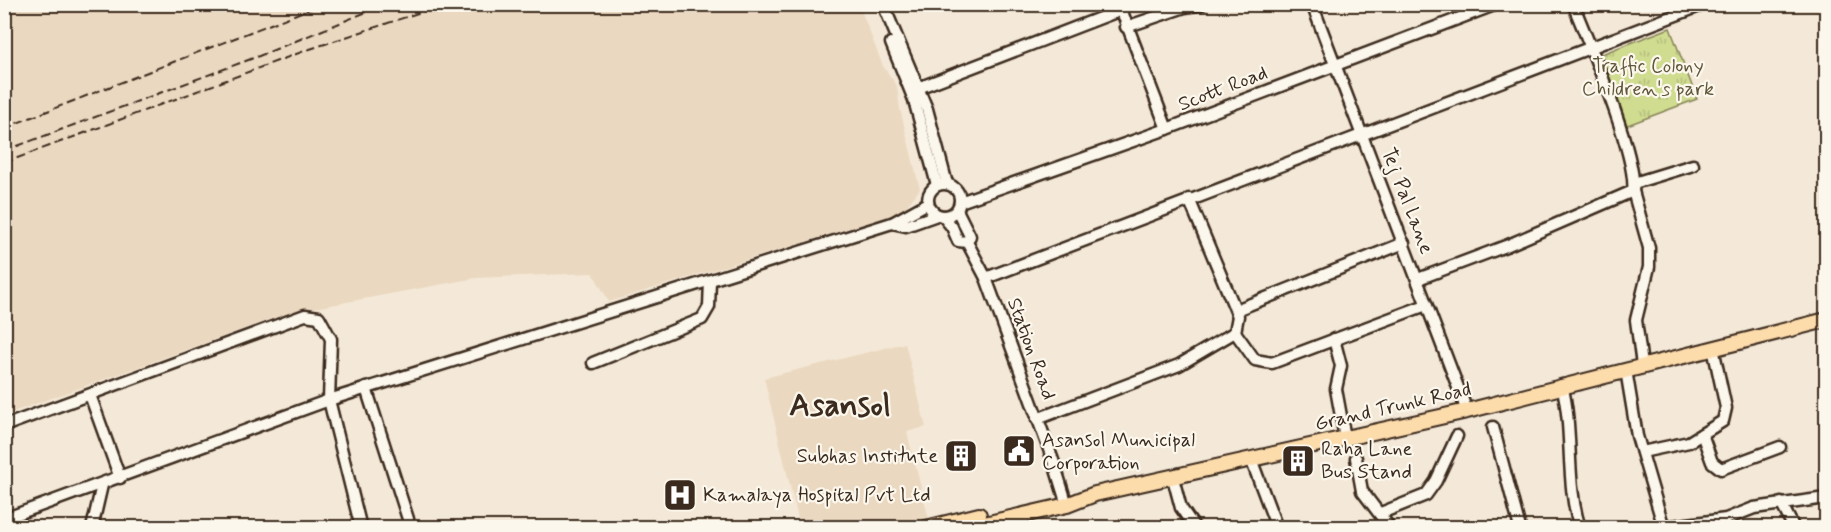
<svg xmlns="http://www.w3.org/2000/svg" width="1831" height="532" viewBox="0 0 1831 532" font-family="Mynerve,sans-serif">
  <defs>
    <pattern id="park-tufts" width="24" height="20" patternUnits="userSpaceOnUse" patternTransform="scale(1.5)"><rect width="24" height="20" fill="#d0dc90"/><path d="M3 7l-1-3M5 7V3M7 7l1-3M15 17l-1-3M17 17v-4M19 17l1-3" fill="none" stroke="#b4bd7c"/></pattern>
  </defs>
  <rect width="100%" height="100%" fill="#f4e9d8"/>
  <filter id="ink" filterUnits="userSpaceOnUse"><feTurbulence type="fractalNoise" baseFrequency=".0167" numOctaves="2"/><feDisplacementMap in="SourceGraphic" scale="12" xChannelSelector="R" yChannelSelector="G"/><feConvolveMatrix kernelMatrix="1 2 1 2 8 2 1 2 1" color-interpolation-filters="sRGB"/></filter>
  <g filter="url(#ink)">
    <!-- built -->
    <g fill="#ebd8c0">
      <polygon points="5,5 859,5 883,66 897,86 900,109 920,189 902,212 609,302 593,273 476,278 288,313 5,415"/>
      <polygon points="905,343 926,427 907,432 929,519 895,527 800,527 764,378"/>
    </g>
    <!-- park -->
    <polygon fill="url(#park-tufts)" stroke="#868357" stroke-width="1.5" points="1670,28 1697,99 1625,126 1599,55"/>
    <g fill="none" stroke-linecap="round" stroke-linejoin="round">
      <defs>
        <g id="minor">
          <polyline points="883,4 927,109 947,184"/>
          <polyline points="1119,4 1167,129"/>
          <polyline points="1312,4 1467,411"/>
          <polyline points="1126,27 1185,7 1202,4"/>
          <polyline points="891,43 914,100 937,185"/>
          <polyline points="918,88 1121,10"/>
          <polyline points="1634,183 1693,165"/>
          <circle cx="944" cy="200" r="16"/>
          <polyline points="1633,191 1649,248 1649,267 1636,320 1642,365"/>
          <polyline points="960,202 1167,129 1497,4"/>
          <polyline points="928,203 892,223 906,226 937,215"/>
          <polyline points="943,216 952,227 958,241 967,242 970,236 957,210"/>
          <polyline points="967,242 986,278 1054,463 1067,505"/>
          <polyline points="986,278 1705,4"/>
          <path d="M1418,279L1506,246L1633,191C1638,157 1588,41 1573,4"/>
          <polyline points="1236,310 1404,243"/>
          <polyline points="1235,332 1255,360 1272,363 1426,305"/>
          <polyline points="1334,339 1341,366 1336,389 1345,438"/>
          <polyline points="593,363 702,319 709,307 710,281"/>
          <polyline points="1626,370 1637,436 1664,528"/>
          <path d="M1562,385C1574,432 1565,482 1580,528"/>
          <polyline points="366,388 408,519 407,528"/>
          <polyline points="90,395 120,478"/>
          <polyline points="1037,419 1179,365 1235,332 1238,316 1189,199"/>
          <polyline points="4,426 305,315 319,317 331,339 329,400 361,528"/>
          <polyline points="1493,427 1520,528"/>
          <polyline points="1702,434 1712,462 1721,469 1780,447"/>
          <polyline points="1642,452 1689,442 1723,421 1726,408 1713,348"/>
          <polyline points="1356,458 1362,491 1390,528"/>
          <polyline points="1251,459 1277,528"/>
          <polyline points="1173,478 1181,508 1195,528"/>
          <polyline points="1781,503 1794,528"/>
          <polyline points="1381,513 1426,495 1436,481 1457,436"/>
          <polyline points="1021,514 1024,528"/>
          <polyline points="4,519 329,400 892,223"/>
          <polyline points="1664,527 1726,519 1754,508 1826,498"/>
          <polyline points="92,528 102,485"/>
        </g>
        <g id="major">
          <polyline points="926,528 979,515"/>
          <polyline points="967,528 1067,505 1095,494 1467,411 1826,320"/>
        </g>
      </defs>
      <!-- minor casing -->
      <use href="#minor" stroke="#3b2a1e" stroke-width="15"/>
      <!-- major casing -->
      <use href="#major" stroke="#3b2a1e" stroke-width="18"/>
      <!-- minor -->
      <use href="#minor" stroke="#fbf7ec" stroke-width="10"/>
      <!-- major -->
      <use href="#major" stroke="#fddcac" stroke-width="14"/>
      <!-- rail -->
      <g stroke="#3b2a1e" stroke-width="2" stroke-dasharray="9 4.5" stroke-linecap="butt">
        <polyline points="4,128 322,4"/>
        <polyline points="4,151 259,56 386,4"/>
        <polyline points="4,163 307,50 445,4"/>
      </g>
    </g>
  </g>
  <!-- icons -->
  <defs>
    <symbol id="civic-square" viewBox="-11 -11 22 22"><rect x="-9" y="-9" width="18" height="18" rx="4" fill="#3b2a1e" stroke="#fbf7ec"/><path d="M-.6-6.5H3V-4.5H.6V-3L4-1V1h2V6H-6V1h2V-1L-.6-3ZM-1.2 2.5V6h2.4V2.5Z" fill="#fff"/></symbol>
    <symbol id="building-square" viewBox="-11 -11 22 22"><rect x="-9" y="-9" width="18" height="18" rx="4" fill="#3b2a1e" stroke="#fbf7ec"/><path d="M-4-6H4V6H1V3H-1V6H-4ZM-2.5-4.3h1.7v1.8h-1.7ZM.8-4.3h1.7v1.8H.8ZM-2.5-1h1.7V.8h-1.7ZM.8-1h1.7V.8H.8Z" fill="#fff"/></symbol>
    <symbol id="hospital-square" viewBox="-11 -11 22 22"><rect x="-9" y="-9" width="18" height="18" rx="4" fill="#3b2a1e" stroke="#fbf7ec"/><path d="M-5-5h3v3.5h4V-5h3V5h-3V1.5h-4V5h-3Z" fill="#fff"/></symbol>
  </defs>
  <g fill-rule="evenodd">
    <use href="#civic-square" x="1000" y="432" width="38" height="38"/>
    <use href="#building-square" x="942" y="437" width="38" height="38"/>
    <use href="#building-square" x="1279" y="442" width="38" height="38"/>
    <use href="#hospital-square" x="661" y="476" width="38" height="38"/>
  </g>
  <g text-anchor="middle" dominant-baseline="central" stroke-width="4.5" stroke-linejoin="round" paint-order="stroke">
    <!-- park labels -->
    <g font-size="20" fill="#60563a" stroke="#fbf7ec">
      <text x="1648" y="66">Traffic Colony<tspan x="1648" dy="23">Children's park</tspan></text>
    </g>
    <!-- street labels -->
    <g font-size="20" fill="#3b2a1e" stroke="#fbf7ec">
      <text transform="translate(1223 89) rotate(-21)">Scott Road</text>
      <text transform="translate(1407 201) rotate(69)">Tej Pal Lane</text>
      <text transform="translate(1031 349) rotate(70)">Station Road</text>
      <text transform="translate(1393 407) rotate(-13)">Grand Trunk Road</text>
    </g>
    <!-- poi labels -->
    <g font-size="20" fill="#3b2a1e" stroke="#fbf7ec" text-anchor="start">
      <text x="1042" y="440">Asansol Municipal<tspan x="1042" dy="23">Corporation</tspan></text>
      <text x="1321" y="449">Raha Lane<tspan x="1321" dy="23">Bus Stand</tspan></text>
      <text x="938" y="456" text-anchor="end">Subhas Institute</text>
      <text x="703" y="495">Kamalaya Hospital Pvt Ltd</text>
    </g>
    <!-- town labels -->
    <g font-size="32" font-weight="bold" fill="#3b2a1e" stroke="#fbf7ec">
      <text x="840" y="406">Asansol</text>
    </g>
  </g>
  <!-- margin -->
  <rect width="1831" height="532" fill="none" stroke="#fbf7ec" stroke-width="24"/>
  <rect x="12" y="12" width="1807" height="508" fill="none" stroke="#3b2a1e" stroke-width="2" filter="url(#ink)"/>
</svg>
